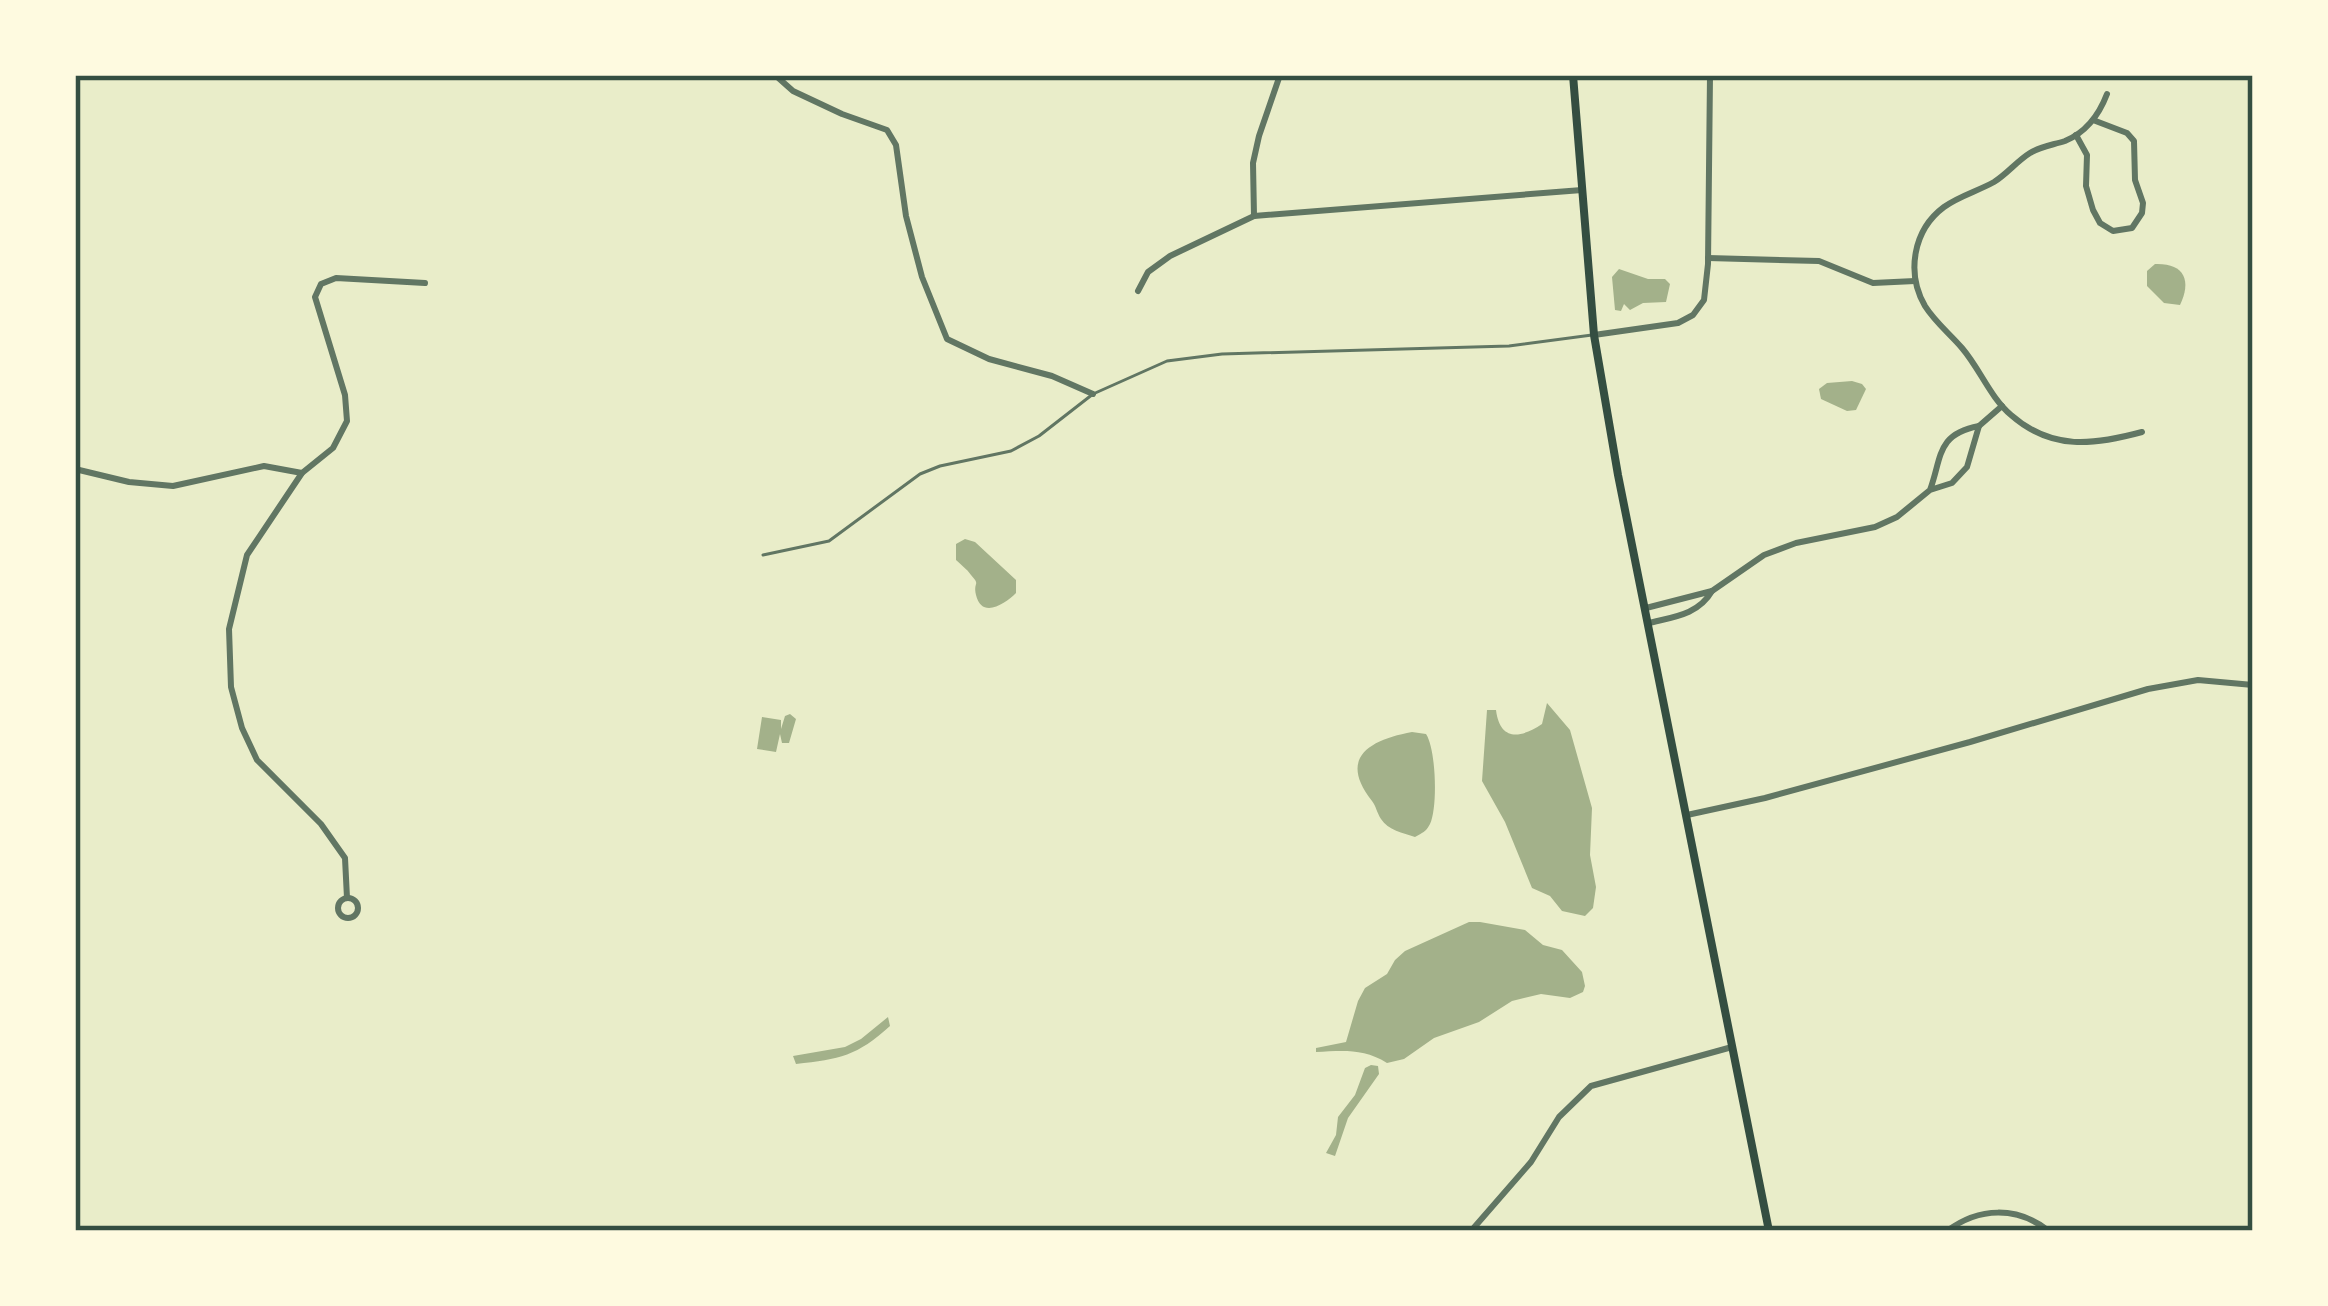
<svg xmlns="http://www.w3.org/2000/svg" width="2328" height="1306" viewBox="0 0 2328 1306" font-family="'Fira Sans Condensed',sans-serif">
  <rect width="100%" height="100%" fill="#e9edc9"/>
  <!-- water -->
  <g fill="#a3b18a">
    <path d="M2155,264C2184,263 2192,280 2180,305L2164,303L2147,286V271Z"/>
    <polygon points="1619,269 1648,279 1665,279 1670,284 1666,302 1643,303 1630,310 1624,304 1621,311 1615,310 1612,277"/>
    <polygon points="1852,381 1862,384 1866,389 1856,410 1847,411 1821,399 1819,389 1827,383"/>
    <path d="M965,539L975,542L1016,580V593C1006,603 982,620 976,595C973,581 981,586 971,575C967,569 961,565 956,560V544Z"/>
    <path d="M1547,703L1570,730L1592,808L1590,855L1596,887L1593,908L1585,916L1562,911L1550,896L1532,888L1505,822L1482,781L1487,710H1496C1500,742 1521,738 1542,724Z"/>
    <polygon points="790,714 796,719 789,743 782,743 780,734 776,752 757,749 762,717 781,720 781,729 785,716"/>
    <path d="M1412,732L1426,734C1436,749 1438,807 1430,824C1425,833 1423,832 1415,837C1403,833 1388,830 1381,819C1377,813 1376,806 1372,801C1338,758 1369,740 1412,732Z"/>
    <path d="M1469,922H1480L1525,930L1543,945L1562,950L1582,972L1585,986L1583,992L1570,998L1541,994L1512,1001L1479,1022L1434,1038L1404,1059L1387,1063C1363,1048 1342,1051 1316,1052V1048L1346,1042L1358,1001L1365,988L1387,974L1395,960L1405,951Z"/>
    <path d="M888,1017L890,1026C857,1056 840,1059 796,1064L793,1056L845,1047L861,1039Z"/>
    <polygon points="1371,1065 1378,1066 1379,1074 1348,1118 1335,1156 1326,1153 1336,1135 1338,1117 1355,1095 1365,1068"/>
  </g>
  <g fill="none" stroke-linecap="round" stroke-linejoin="round">
    <!-- service -->
    <polyline stroke="#617663" stroke-width="3" points="763,555 829,541 920,474 940,466 1011,451 1039,436 1093,394 1167,361 1222,354 1509,346 1592,335"/>
    <!-- minor -->
    <g stroke="#617663" stroke-width="6">
      <polyline points="775,75 793,91 842,114 887,130 896,145 906,216 922,277 947,339 989,359 1052,376 1093,394"/>
      <path d="M2107,94C2099,115 2087,132 2065,141C2053,145 2041,146 2030,153C2017,161 2007,174 1994,182C1978,191 1959,196 1944,207C1913,230 1906,273 1925,306C1935,322 1950,334 1962,348C1980,369 1990,397 2011,415C2052,451 2094,445 2142,432"/>
      <polyline points="2076,135 2087,155 2086,186 2093,210 2100,223 2113,231 2132,228 2142,213 2143,203 2135,180 2134,141 2127,133 2093,120"/>
      <polyline points="1254,216 1253,163 1259,136 1280,75"/>
      <polyline points="1708,258 1819,261 1873,283 1915,281"/>
      <polyline points="1138,291 1148,272 1170,256 1254,216 1582,190"/>
      <polyline points="1594,335 1678,323 1693,315 1704,300 1708,264 1710,75"/>
      <polyline points="1979,426 2002,406"/>
      <polyline points="75,469 129,482 173,486 264,466 302,473"/>
      <path d="M1712,591L1764,555L1796,543L1875,527L1897,517L1930,490L1952,483L1967,467L1979,426C1936,434 1942,458 1930,490"/>
      <path d="M1646,608L1712,591C1698,615 1673,617 1649,623"/>
      <polyline points="1687,815 1765,798 1970,742 2148,689 2198,680 2253,685"/>
      <circle cx="348" cy="908" r="10"/>
      <polyline points="347,898 345,858 321,824 257,760 242,728 231,687 229,629 247,555 302,473 333,448 347,421 345,395 315,297 321,284 336,278 425,283"/>
      <polyline points="1471,1231 1531,1162 1559,1117 1591,1086 1732,1047"/>
      <path d="M1947,1231C1979,1207 2017,1206 2049,1231"/>
    </g>
    <!-- secondary -->
    <polyline stroke="#344e41" stroke-width="8" points="1573,75 1594,335 1618,475 1769,1231"/>
  </g>
  <!-- border -->
  <rect width="2328" height="1306" fill="none" stroke="#fefae0" stroke-width="156"/>
  <rect x="78" y="78" width="2172" height="1150" fill="none" stroke="#344e41" stroke-width="4.5"/>
</svg>
